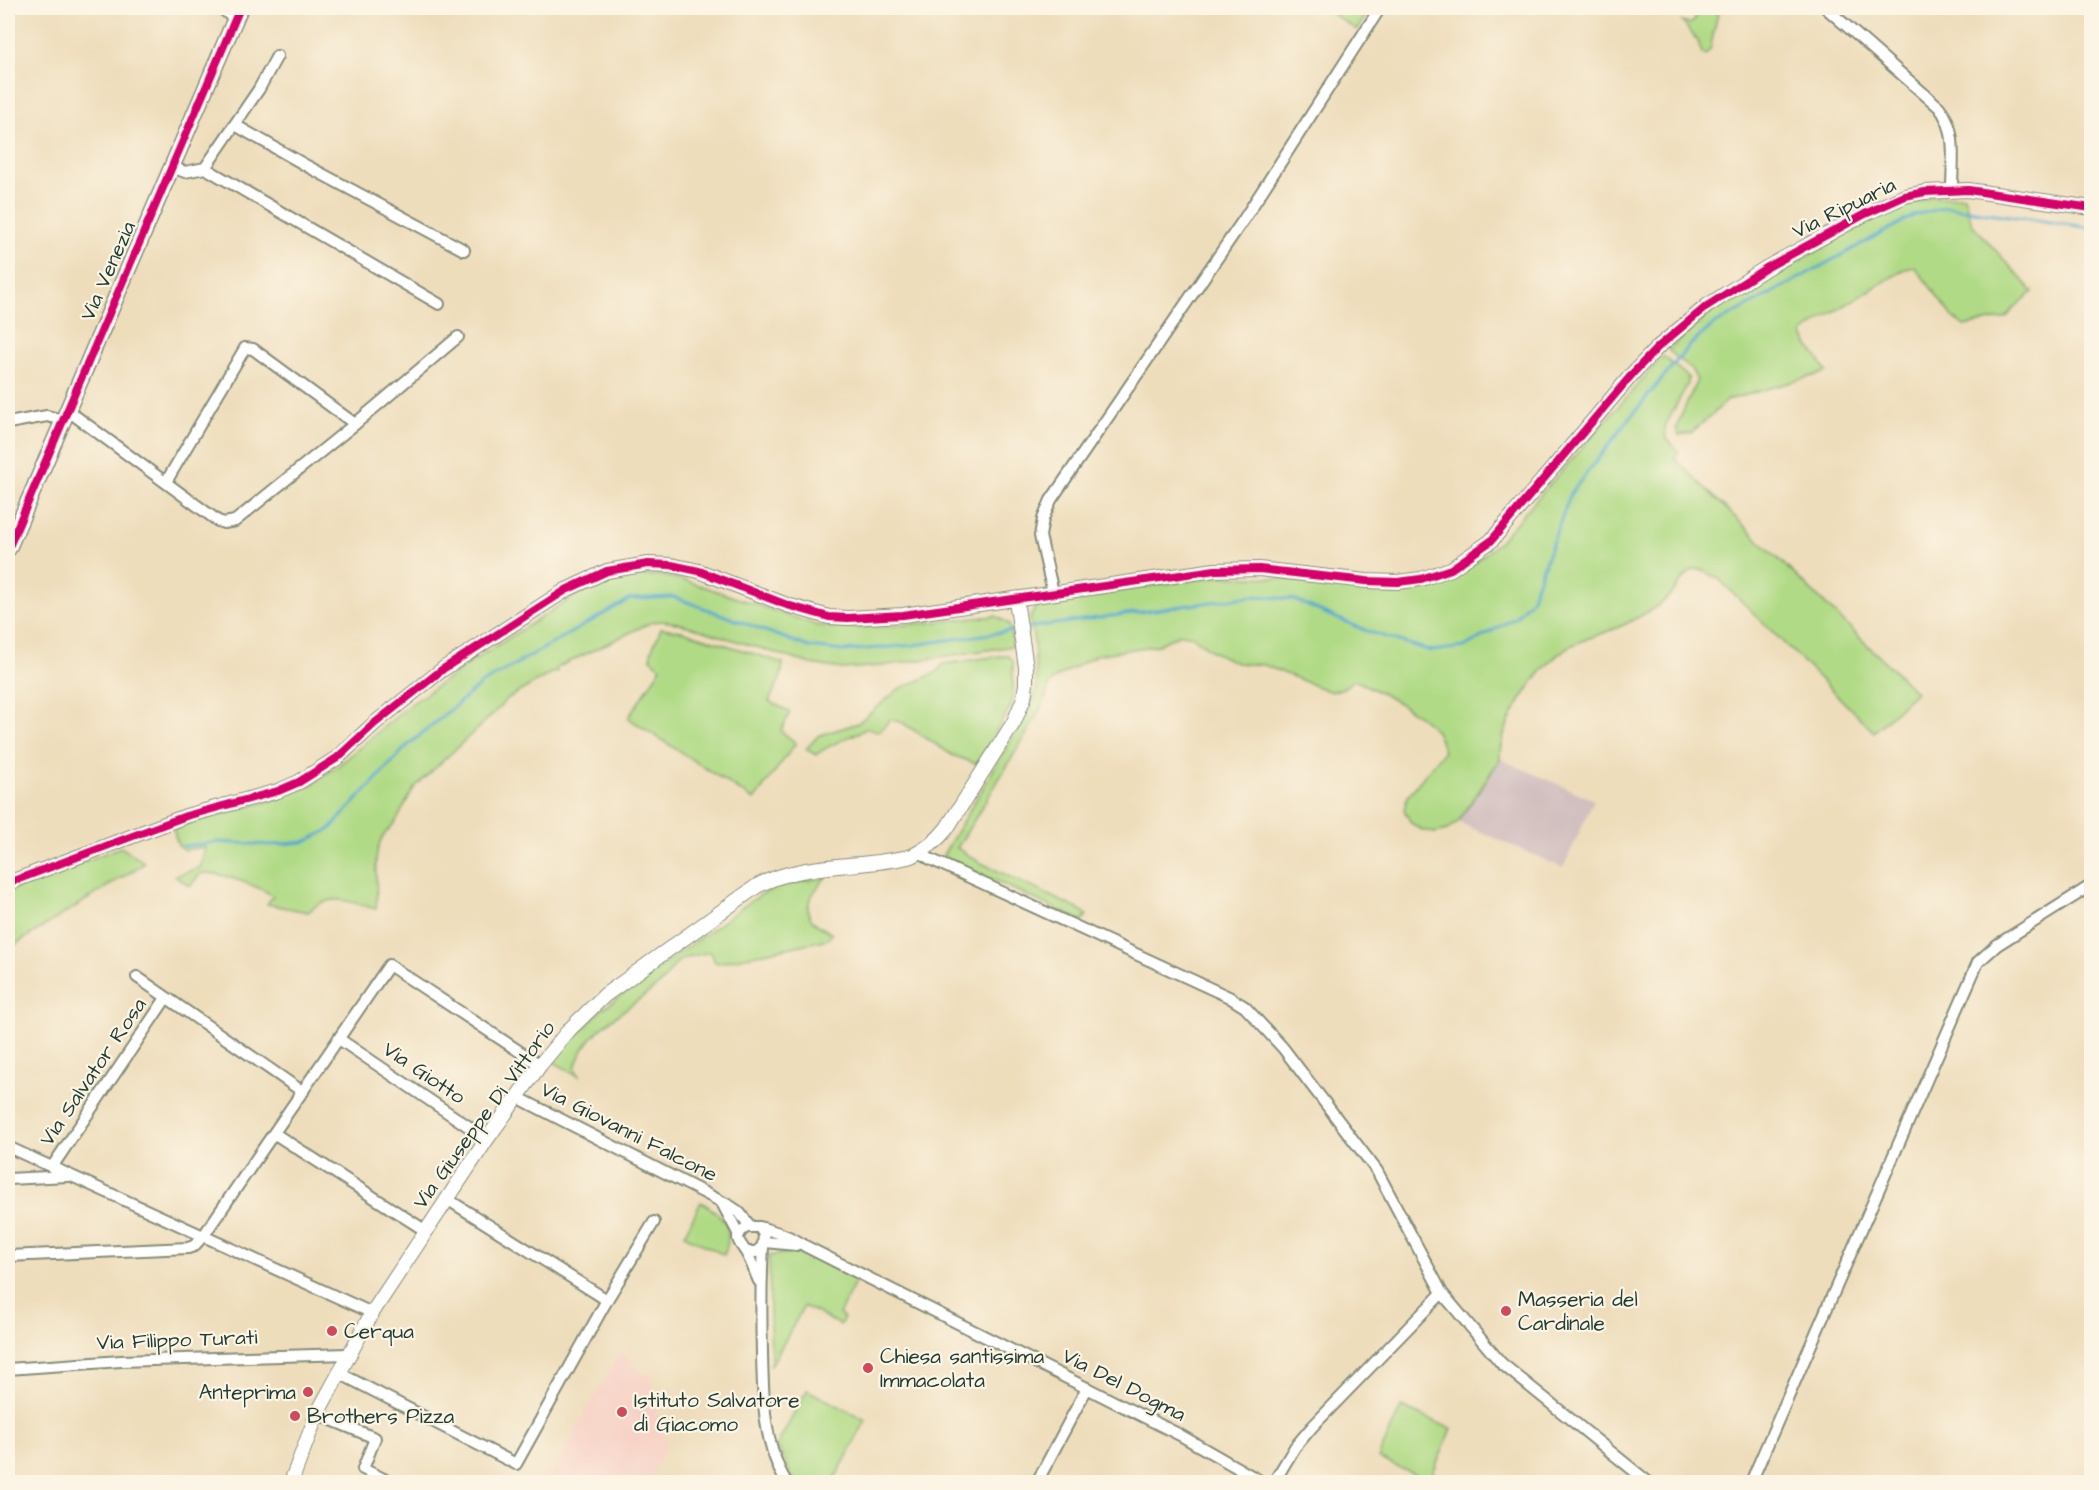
<svg xmlns="http://www.w3.org/2000/svg" width="2099" height="1490" viewBox="0 0 2099 1490" font-family="'Architects Daughter',sans-serif">
  <rect width="100%" height="100%" fill="#fcf5e5"/>
  <filter id="ink" filterUnits="userSpaceOnUse"><feTurbulence type="fractalNoise" baseFrequency=".0167" numOctaves="2"/><feDisplacementMap in="SourceGraphic" scale="12" xChannelSelector="R" yChannelSelector="G"/><feConvolveMatrix kernelMatrix="1 2 1 2 8 2 1 2 1" color-interpolation-filters="sRGB"/></filter>
  <filter id="wash" filterUnits="userSpaceOnUse"><feTurbulence type="fractalNoise" baseFrequency=".008" numOctaves="4" result="noise"/><feDisplacementMap in="SourceGraphic" scale="24" xChannelSelector="R" yChannelSelector="G"/><feGaussianBlur stdDeviation="1.35" result="paint"/><feColorMatrix in="noise" values="0 0 0 0 0 0 0 0 0 0 0 0 0 0 0 0 0 1.4 0 .05"/><feComposite in="paint" operator="in"/></filter>
  <g filter="url(#wash)">
    <rect width="100%" height="100%" fill="#edb"/>
    <!-- built -->
    <polygon fill="#f7d1c6" points="620,1351 643,1374 650,1373 666,1449 647,1482 547,1482"/>
    <!-- industrial -->
    <polygon fill="#d2bfbf" points="1500,759 1594,800 1563,868 1458,822"/>
    <!-- green -->
    <g fill="#b0da85" stroke="#688c5c" stroke-width="1.5">
      <polygon points="1324,8 1371,8 1357,30"/>
      <path d="M1696,8H1719L1710,50L1705,55L1702,54L1698,41L1682,22L1689,24C1697,21 1697,15 1696,8Z"/>
      <polygon points="1964,196 1972,224 2033,292 2016,306 2006,318 1964,326 1954,318 1915,267 1905,269 1822,319 1803,333 1804,338 1827,372 1728,400 1691,433 1679,435 1676,428 1697,380 1691,369 1668,350 1719,306 1883,214 1932,197"/>
      <path d="M1663,356L1688,377V383L1665,426L1666,439L1679,452L1674,458L1916,692L1874,732L1719,579L1701,570L1694,569C1682,577 1679,586 1669,596C1660,606 1643,615 1631,621C1611,633 1587,636 1567,648C1539,665 1498,726 1500,759L1458,822L1447,830L1435,833L1422,830L1411,823L1404,810L1407,797L1444,751C1441,746 1440,738 1437,733C1425,715 1375,689 1354,680L1343,688L1331,692L1264,665L1236,663L1212,651L1190,635L1180,634L1158,645L1096,655L1054,679L1049,685L1045,699L1029,730L957,848L979,862L1082,911L1087,915L1082,921L946,858L943,855L1028,711L1037,689L1034,642L1030,618L1038,603L1216,576L1279,578L1387,591L1412,587L1450,576L1475,562L1498,543Z"/>
      <path d="M659,575L684,580L819,626L844,628L882,627L996,616L1009,624L1013,646L881,666L842,669L811,664L678,623L661,621L652,622L556,668L557,672L551,673L507,699L493,714L416,786C408,796 404,807 398,818C393,827 385,831 381,840C371,861 379,887 376,909C349,902 331,891 308,912L267,904L273,896C260,887 214,869 200,874L190,886L175,876L201,867L205,847L184,850L178,845L173,828L273,800L313,784L339,765L411,704L485,653L578,594L604,582L628,577Z"/>
      <polygon points="661,628 682,631 783,663 781,676 769,701 790,712 781,731 796,743 754,800 628,718 661,668 651,659 651,652"/>
      <path d="M1000,656H1008L1013,661V698L1011,706L977,764L952,755L903,723L890,719L881,730L876,731L868,728C853,736 829,744 816,755L806,749L818,736L858,723L899,689L936,673L943,664Z"/>
      <polygon points="121,847 145,863 8,949 8,891"/>
      <path d="M826,877C817,888 800,905 812,920C817,926 826,929 832,934L828,939L718,963L715,962L711,952C701,954 688,955 679,961C671,967 668,977 661,983C632,1008 586,1027 575,1068L579,1076L552,1061L601,1010L741,908L762,894L785,884Z"/>
      <path d="M701,1202C725,1216 735,1227 724,1255L684,1235Z"/>
      <polygon points="798,1251 857,1279 839,1314 844,1318 840,1325 804,1306 771,1366 769,1256"/>
      <polygon points="807,1390 866,1420 833,1482 795,1482 777,1445"/>
      <polygon points="1401,1407 1452,1429 1429,1481 1378,1458"/>
    </g>
    <g fill="none" stroke-linecap="round" stroke-linejoin="round">
      <!-- stream -->
      <g stroke="#54a9d0" stroke-width="3">
        <polyline points="1026,628 1254,596 1292,599 1367,631 1431,651 1464,647 1515,618 1531,600 1571,493 1637,409 1689,346 1713,325 1915,215 1946,207 2092,228"/>
        <polyline points="183,846 218,842 271,845 304,842 329,830 407,746 481,684 630,599 674,597 809,647 843,651 914,645 1016,630"/>
      </g>
    </g>
  </g>
  <g filter="url(#ink)">
    <g fill="none" stroke-linecap="round" stroke-linejoin="round">
      <defs>
        <g id="minor">
          <polyline points="221,8 235,19"/>
          <path d="M1826,8L1939,107C1958,130 1952,161 1952,189"/>
          <polyline points="235,125 307,166 464,250"/>
          <polyline points="172,167 185,172 205,168 259,89 277,56"/>
          <polyline points="205,168 439,304"/>
          <polyline points="67,410 218,521 224,523 235,521 355,424 458,337"/>
          <polyline points="8,423 47,416 62,420"/>
          <polyline points="166,482 245,348 253,349 355,424"/>
          <polyline points="1052,588 1040,536 1043,519 1051,500 1244,219 1380,8"/>
          <polyline points="920,852 930,859 1229,997 1245,1007 1283,1048 1377,1171 1442,1293 1501,1363 1648,1482"/>
          <polyline points="137,977 303,1092"/>
          <polyline points="339,1039 487,1139"/>
          <polyline points="517,1097 730,1206 739,1212 750,1226"/>
          <polyline points="275,1134 426,1231"/>
          <polyline points="8,1147 372,1313"/>
          <polyline points="52,1167 166,998"/>
          <polyline points="8,1179 68,1176"/>
          <polyline points="447,1199 607,1300"/>
          <polyline points="722,1203 739,1235"/>
          <path d="M759,1227C776,1232 791,1236 805,1246L1180,1435L1262,1482"/>
          <polyline points="765,1242 796,1245"/>
          <path d="M763,1246C761,1282 761,1317 762,1353C763,1397 763,1443 786,1482"/>
          <path d="M747,1252H756L763,1246L764,1234L759,1227H747C730,1237 741,1243 747,1254C752,1262 755,1273 759,1281"/>
          <polyline points="8,1256 188,1248 194,1246 204,1235 389,965 540,1065"/>
          <polyline points="8,1369 121,1361 348,1354"/>
          <polyline points="339,1373 516,1464 607,1300 654,1222"/>
          <polyline points="317,1414 375,1438 363,1469 390,1482"/>
          <polyline points="1037,1482 1087,1388"/>
          <polyline points="1274,1482 1295,1447 1312,1427 1442,1293"/>
          <polyline points="1751,1482 1978,962 1997,945 2092,885"/>
        </g>
        <g id="tertiary">
          <polyline points="8,883 186,816 278,791 299,782 337,758 375,723 443,669 566,590 607,571 648,564 671,565 699,571 787,605 829,617 848,618 903,615 1215,570 1259,569 1366,581 1398,582 1421,579 1451,569 1491,541 1634,372 1658,347 1707,306 1766,268 1865,214 1905,196 1925,192 1968,190 2092,208"/>
          <path d="M291,1482L317,1414L372,1313L487,1139L540,1065L570,1029L605,995L757,886C803,861 862,869 912,856C927,849 937,841 947,828L1014,722L1024,698L1026,684V667L1016,600"/>
        </g>
        <polyline id="secondary" points="8,549 240,8"/>
      </defs>
      <!-- minor casing -->
      <use href="#minor" stroke="#868d78" stroke-width="14"/>
      <!-- tertiary casing -->
      <use href="#tertiary" stroke="#868d78" stroke-width="16"/>
      <!-- secondary casing -->
      <use href="#secondary" stroke="#868d78" stroke-width="18"/>
      <!-- minor -->
      <use href="#minor" stroke="#fff" stroke-width="10"/>
      <!-- tertiary -->
      <use href="#tertiary" stroke="#fff" stroke-width="14"/>
      <!-- secondary -->
      <use href="#secondary" stroke="#fff" stroke-width="15"/>
      <defs>
        <g id="cycleway">
          <polyline points="8,549 240,8"/>
          <polyline points="8,883 186,816 278,791 299,782 337,758 375,723 443,669 566,590 607,571 648,564 671,565 699,571 787,605 829,617 848,618 903,615 1215,570 1259,569 1366,581 1398,582 1421,579 1451,569 1491,541 1634,372 1658,347 1707,306 1766,268 1865,214 1905,196 1925,192 1968,190 2092,208"/>
        </g>
      </defs>
      <!-- cycleway casing -->
      <use href="#cycleway" stroke="#fcf5e5" stroke-width="11"/>
      <!-- cycleway -->
      <use href="#cycleway" stroke="#d6006c" stroke-width="8"/>
    </g>
  </g>
  <!-- markers -->
  <g fill="#d1495b" stroke="#fcf5e5" stroke-width="2">
    <circle cx="1506" cy="1311" r="6"/>
    <circle cx="332" cy="1331" r="6"/>
    <circle cx="868" cy="1368" r="6"/>
    <circle cx="308" cy="1392" r="6"/>
    <circle cx="622" cy="1412" r="6"/>
    <circle cx="295" cy="1416" r="6"/>
  </g>
  <g text-anchor="middle" dominant-baseline="central" stroke-width="4.5" stroke-linejoin="round" paint-order="stroke">
    <!-- street labels -->
    <g font-size="21" fill="#1f3d34" stroke="#fcf5e5">
      <text transform="translate(1844 208) rotate(-26)">Via Ripuaria</text>
      <text transform="translate(108 271) rotate(-66)">Via Venezia</text>
      <text transform="translate(93 1072) rotate(-56)">Via Salvator Rosa</text>
      <text transform="translate(424 1073) rotate(34)">Via Giotto</text>
      <text transform="translate(484 1115) rotate(-54)">Via Giuseppe Di Vittorio</text>
      <text transform="translate(629 1132) rotate(27)">Via Giovanni Falcone</text>
      <text transform="translate(177 1340) rotate(-2)">Via Filippo Turati</text>
      <text transform="translate(1124 1385) rotate(27)">Via Del Dogma</text>
    </g>
    <!-- poi labels -->
    <g font-size="21" fill="#1f3d34" stroke="#fcf5e5" text-anchor="start">
      <text x="1518" y="1299">Masseria del<tspan x="1518" dy="24">Cardinale</tspan></text>
      <text x="344" y="1331">Cerqua</text>
      <text x="880" y="1356">Chiesa santissima<tspan x="880" dy="24">Immacolata</tspan></text>
      <text x="296" y="1392" text-anchor="end">Anteprima</text>
      <text x="634" y="1400">Istituto Salvatore<tspan x="634" dy="24">di Giacomo</tspan></text>
      <text x="307" y="1416">Brothers Pizza</text>
    </g>
  </g>
  <!-- margin -->
  <rect width="2099" height="1490" fill="none" stroke="#fcf5e5" stroke-width="30"/>
</svg>
